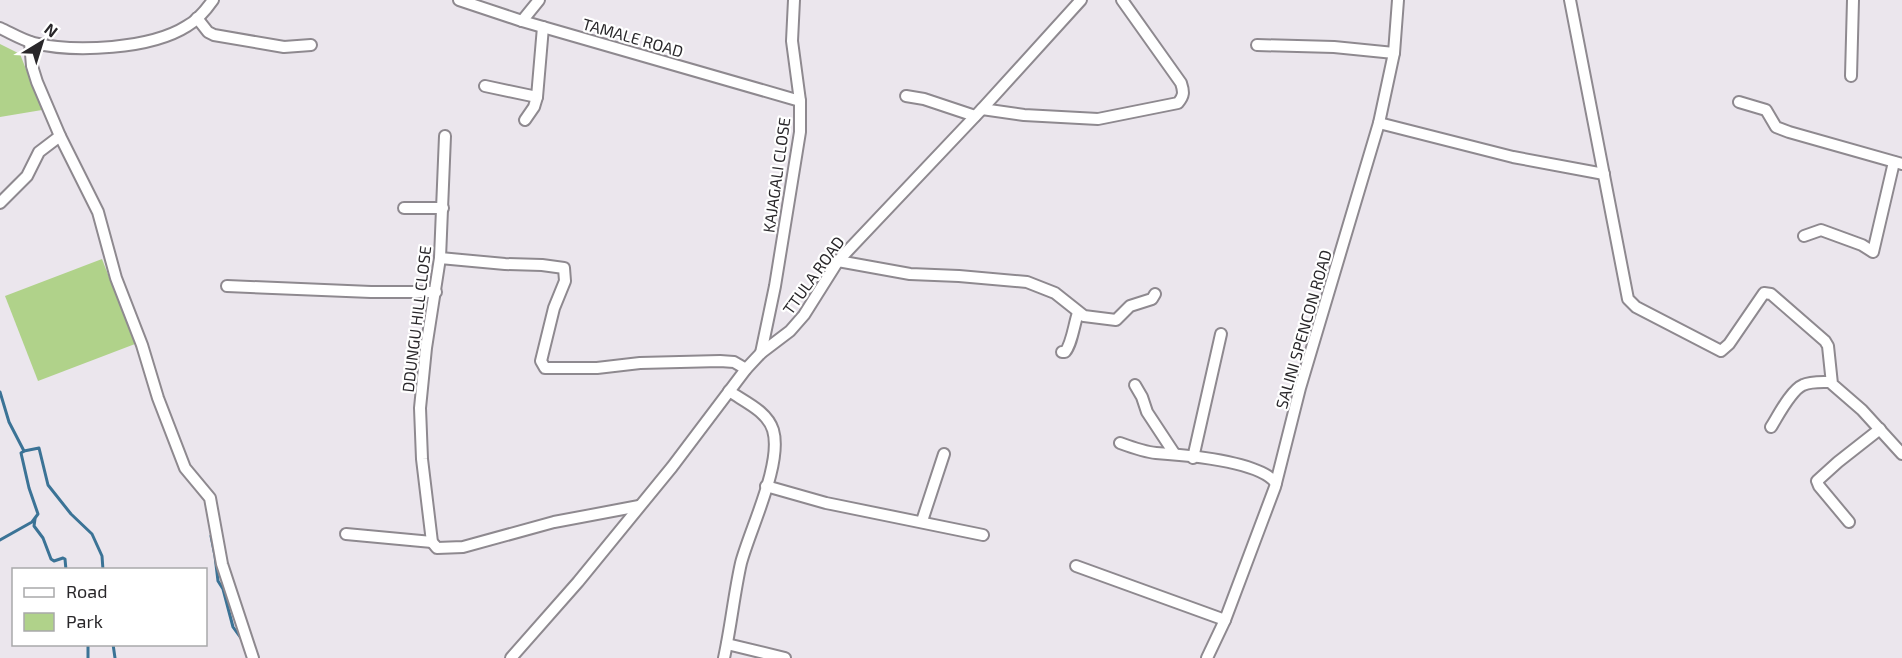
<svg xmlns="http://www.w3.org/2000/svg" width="1902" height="658" viewBox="0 0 1902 658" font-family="'Exo 2',sans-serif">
  <rect width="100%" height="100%" fill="#ebe6ed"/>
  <!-- green -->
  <g fill="#b0d28a">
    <polygon points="0,44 20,54 42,110 0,117"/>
    <polygon points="102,259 135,344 38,381 5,296"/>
  </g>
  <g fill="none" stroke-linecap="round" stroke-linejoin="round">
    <!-- stream -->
    <g stroke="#3b7396" stroke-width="3">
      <polyline points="0,392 9,422 24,451 21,453 29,488 38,514 32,522 0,540"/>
      <polyline points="24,451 39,448 48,485 71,514 92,534 102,556 103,570"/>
      <polyline points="35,519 34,526 43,538 51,559 54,561 63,558 65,559 66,570"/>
      <polyline points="211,536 215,556 218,581 223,589 233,627 243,641"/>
      <polyline points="88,644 88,658"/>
      <polyline points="113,644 115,658"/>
    </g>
    <defs>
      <g id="minor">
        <polyline points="459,0 522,21 800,101"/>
        <polyline points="1570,0 1628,299 1636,307 1721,351 1729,344 1764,293 1771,294 1825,341 1828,346 1832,384 1862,410 1902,454"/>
        <polyline points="197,18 208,32 214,35 284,47 311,45"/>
        <polyline points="522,21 539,0"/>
        <path d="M0,28C11,33 22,40 34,43C75,53 151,49 187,26C198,20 206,10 213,0"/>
        <polyline points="30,42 32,66 37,82 60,136 98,212 116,278 142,345 158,398 185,468 210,498 222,564 253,658"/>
        <polyline points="1257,45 1334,47 1394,53"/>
        <polyline points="1851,76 1853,0"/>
        <polyline points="485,86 537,97"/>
        <polyline points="906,96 924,99 975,116"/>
        <polyline points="1739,102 1766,110 1776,127 1789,132 1902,164"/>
        <path d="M982,109L1024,115L1098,119L1178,103C1184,96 1184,92 1181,83L1122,0"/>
        <polyline points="525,120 534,107 537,97 543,27"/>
        <polyline points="1379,123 1513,157 1604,174"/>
        <polyline points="445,136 440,258 426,348 420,408 422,459 432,542 437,548 463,547 554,522 639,506"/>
        <polyline points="0,203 27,176 39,152 60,136"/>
        <polyline points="404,208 443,208"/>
        <polyline points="1804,236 1821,230 1862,245 1873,252 1894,162"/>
        <polyline points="440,258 505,264 542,265 564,268 565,281 554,308 541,361 545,368 597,368 640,363 720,361 734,362 746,369"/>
        <polyline points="838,261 910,274 959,276 1027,282 1055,293 1084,316 1116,320 1130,306 1152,299 1155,294"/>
        <polyline points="227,286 371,292 436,292"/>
        <path d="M1062,352H1065C1072,344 1074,324 1078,313"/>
        <polyline points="761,353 775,286 800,132 800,101 792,41 794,0"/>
        <polyline points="1135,385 1142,397 1147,412 1174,453"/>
        <path d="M1771,427C1778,416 1791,390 1803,385C1811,381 1822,382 1831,382"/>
        <path d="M1120,443C1131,447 1145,452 1156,453C1185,455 1259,461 1276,483"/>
        <polyline points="1193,458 1221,334"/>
        <polyline points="766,486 826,503 983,535"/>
        <polyline points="922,521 944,454"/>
        <polyline points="1849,522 1819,486 1817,481 1838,462 1880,429"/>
        <polyline points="346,534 432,542"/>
        <polyline points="1076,566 1225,620"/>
        <polyline points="727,644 785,658"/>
        <polyline points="511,658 578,582 672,467 746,369 761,353 790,331 804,315 838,261 982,109 1081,0"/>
        <path d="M724,658C731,626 734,594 741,563C750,529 783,463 773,430C767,411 745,402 729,391"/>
        <polyline points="1207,658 1225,620 1275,487 1300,388 1379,123 1394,53 1398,0"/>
      </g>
    </defs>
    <!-- minor casing -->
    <use href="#minor" stroke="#8e898f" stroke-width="14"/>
    <!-- minor -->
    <use href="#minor" stroke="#fff" stroke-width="10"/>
  </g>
  <g text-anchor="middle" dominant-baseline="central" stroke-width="4.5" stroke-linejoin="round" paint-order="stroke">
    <!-- street labels -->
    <g font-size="16" fill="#29272a" stroke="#fff">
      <text transform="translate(633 37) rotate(16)">TAMALE ROAD</text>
      <text transform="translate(776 175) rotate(-82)">KAJAGALI CLOSE</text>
      <text transform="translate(813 275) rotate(-54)">TTULA ROAD</text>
      <text transform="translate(416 319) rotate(-83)">DDUNGU HILL CLOSE</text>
      <text transform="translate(1303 329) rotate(-74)">SALINI SPENCON ROAD</text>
    </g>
  </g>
  <!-- legend -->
  <rect x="12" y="568" width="195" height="78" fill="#ffffff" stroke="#a9a9aa" stroke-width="1.5"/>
  <rect x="24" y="588" width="30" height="9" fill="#ffffff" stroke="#a9a9aa" stroke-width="1.5"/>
  <text x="66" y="598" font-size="18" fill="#29272a">Road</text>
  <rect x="24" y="613" width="30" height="18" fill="#b0d28a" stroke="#a9a9aa" stroke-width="1.5"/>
  <text x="66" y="628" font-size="18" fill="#29272a">Park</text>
  <!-- north arrow -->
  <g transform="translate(42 42) rotate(38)" stroke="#ffffff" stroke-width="4.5" paint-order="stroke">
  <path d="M0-4.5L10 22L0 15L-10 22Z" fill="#29272a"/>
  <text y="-9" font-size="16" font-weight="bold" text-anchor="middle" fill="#29272a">N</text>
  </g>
</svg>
